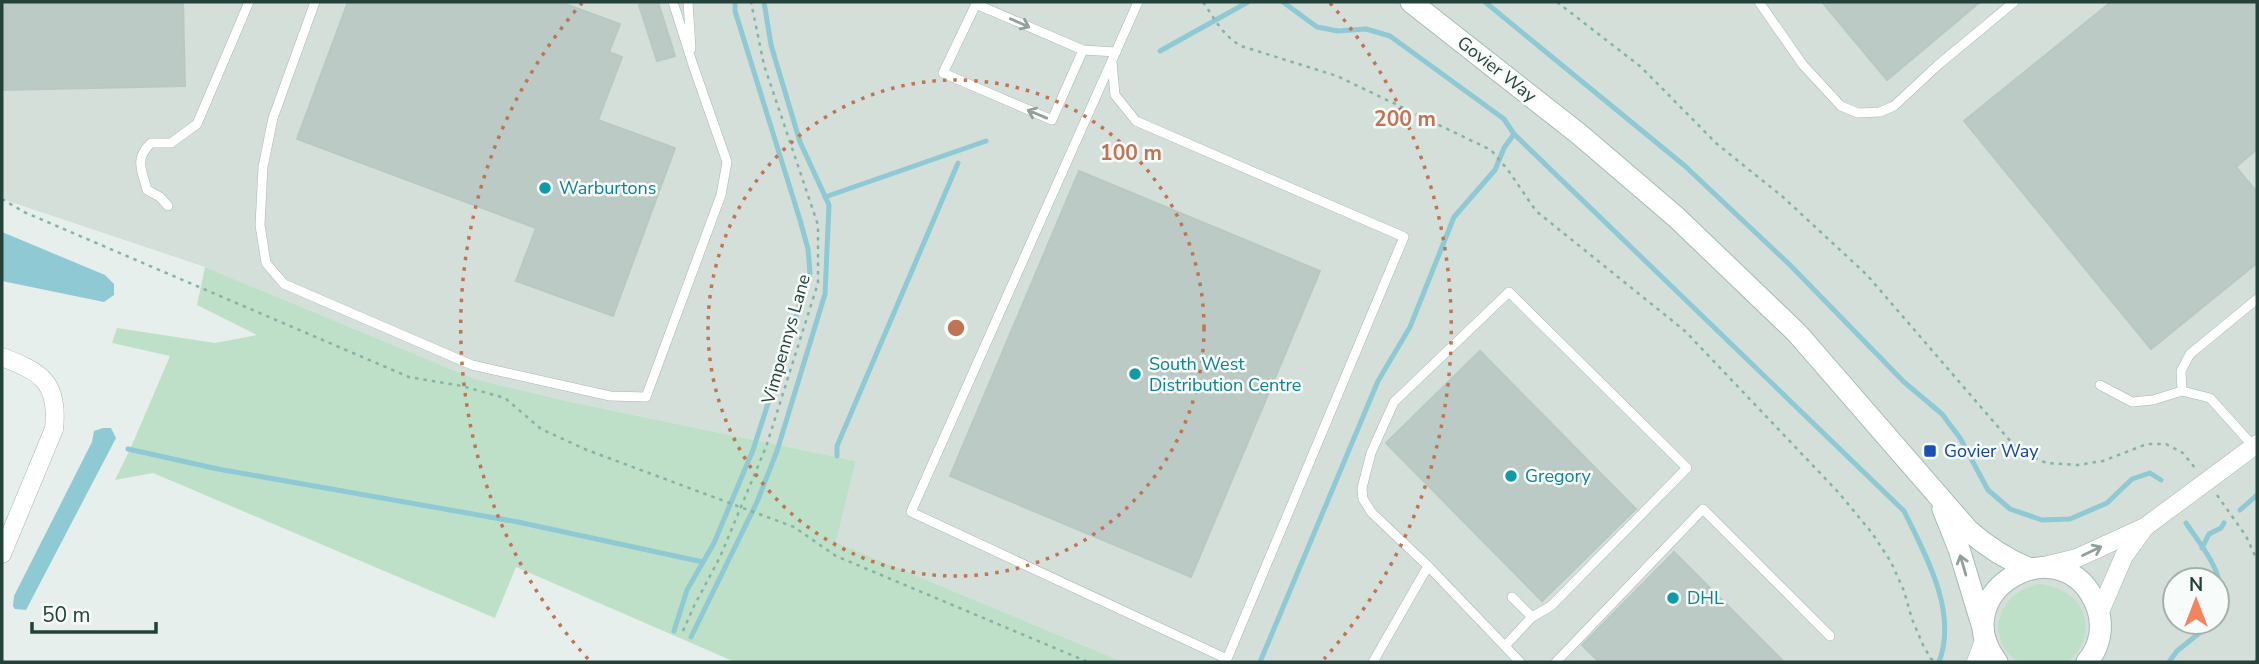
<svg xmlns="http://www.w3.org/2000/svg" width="2259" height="664" viewBox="0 0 2259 664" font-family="'Nunito Sans',sans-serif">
  <rect width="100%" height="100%" fill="#e6efeb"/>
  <!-- built -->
  <path fill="#d4dfda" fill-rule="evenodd" d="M2,2H2257V662H1123L836,542L856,461L571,402L475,379L205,267L2,199ZM2175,580H2217V622H2175Z"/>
  <!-- green -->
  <g fill="#bfe0c8">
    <polygon points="205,267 475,379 571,402 856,461 836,542 1123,662 735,662 516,567 495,618 153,473 115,480 132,445 170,356 112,343 117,328 215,343 257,335 197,305"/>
    <path d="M2038,584C2075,587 2100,618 2077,652C2074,656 2070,661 2065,662C2057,664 2046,662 2038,662C2025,662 2016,664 2008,653C1985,623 2006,592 2038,584Z"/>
  </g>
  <!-- water -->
  <g fill="#8ec9d4">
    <polygon points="2,232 105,275 114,284 114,295 104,302 2,281"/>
    <polygon points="103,428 111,428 116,438 26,610 15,609 13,606 14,596 92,442 94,431"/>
  </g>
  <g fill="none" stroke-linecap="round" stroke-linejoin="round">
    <!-- stream -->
    <g stroke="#8ec9d4" stroke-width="5">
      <path d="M1283,2L1317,27L1338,31L1366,29L1390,36L1504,119L1514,134L1904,511C1926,556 1958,612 1939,662"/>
      <polyline points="1485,2 1685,166 1790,265 1904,382 1942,414 1960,438 1988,490 2010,509 2042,520 2070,519 2107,503 2132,479 2150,473 2161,480"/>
      <polyline points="1160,51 1248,2"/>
      <polyline points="825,197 986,141"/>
      <polyline points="128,449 218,469 518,522 703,562"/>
      <polyline points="837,456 837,446 958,163"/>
      <polyline points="2240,510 2257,495"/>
      <path d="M2186,523C2204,550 2229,576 2217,610"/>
      <polyline points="2202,548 2209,534 2221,528 2224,523"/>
      <polyline points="674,631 687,590 714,543 753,450 810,273 808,249 800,220 735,11 735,2"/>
      <polyline points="691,637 757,502 777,451 825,294 829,205 800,142 771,45 764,2"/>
      <polyline points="1260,662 1378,381 1410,327 1454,217 1495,170 1504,148 1514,134"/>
      <polyline points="2169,662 2177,651 2213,622"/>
    </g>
  </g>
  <!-- building -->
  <g fill="#bbcac4" stroke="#b8c9c2" stroke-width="2">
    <polygon points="2,2 183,2 185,86 2,90"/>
    <polygon points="348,2 560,2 620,24 609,52 622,57 598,120 675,148 613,316 516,281 536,228 297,139"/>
    <polygon points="647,2 658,2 675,56 657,61 639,5"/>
    <polygon points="1822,2 1980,2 1887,80"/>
    <polygon points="2111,2 2257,2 2257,149 2236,167 2257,192 2257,263 2151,349 1964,121"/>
    <polygon points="1079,171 1320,271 1191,577 950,476"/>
    <polygon points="1480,351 1636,509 1542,601 1386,443"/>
    <polygon points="1674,552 1784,662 1599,662 1582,645"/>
  </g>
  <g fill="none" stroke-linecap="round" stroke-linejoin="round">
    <defs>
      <g id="lane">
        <polyline points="315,2 273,118 263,167 260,225 266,263 284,284 472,365 610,396 646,397 721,195 727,162 693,65 673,2"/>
        <polyline points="688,2 691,49"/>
        <polyline points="1759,2 1803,65 1841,106 1858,113 1880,112 1894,106 1938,65 2014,2"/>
        <polyline points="1083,50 1052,120 943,73 976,4 1083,50 1116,52"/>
        <polyline points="1112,62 1115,95 1136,121 1404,237 1227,659 911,512 1138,2"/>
        <path d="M168,206L160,197L147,190C142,170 134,159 151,143H171L197,124L249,2"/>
        <polyline points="2100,385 2132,402 2153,400 2182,391 2210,398 2254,447"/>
        <polyline points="2182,391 2181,371 2190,354 2257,299"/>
        <polyline points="1512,597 1532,617"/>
        <polyline points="1505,646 1532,617 1551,606 1687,468 1509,292 1394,402 1371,453 1362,488 1363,499 1372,513 1428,566 1520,662"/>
        <polyline points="1373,662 1428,566"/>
        <polyline points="1556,662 1703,509 1830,636"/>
      </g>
      <g id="street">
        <path d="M2,357C41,372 59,382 54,429L2,554"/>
        <polyline points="2044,566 2077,558 2145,527 2257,444"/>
        <polyline points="2099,614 2124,556 2143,530"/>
        <polyline points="1976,662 1985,638"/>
      </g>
      <g id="secondary">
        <path d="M1411,2L1579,134L1676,217L1797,333L1968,530C1987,547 2006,559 2030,569"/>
        <polyline points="1943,509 1959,549 1983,628"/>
        <path d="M1997,662C1942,590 2065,522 2097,607C2104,626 2100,647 2087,662"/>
      </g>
    </defs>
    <!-- lane casing -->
    <use href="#lane" stroke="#a8b8b2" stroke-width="10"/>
    <!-- street casing -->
    <use href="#street" stroke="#a8b8b2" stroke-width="19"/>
    <!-- secondary casing -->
    <use href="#secondary" stroke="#a4bbb3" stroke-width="23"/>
    <!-- path -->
    <g stroke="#86b3a5" stroke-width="2.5" stroke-dasharray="3.5 5" stroke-linecap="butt">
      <path d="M1203,2C1215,19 1222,35 1241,46L1337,76L1491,150L1508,170L1536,211L1685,331L1839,493L1872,533L1891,562L1904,591L1912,619L1923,645L1931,659L1936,662"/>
      <polyline points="1557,2 1641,67 1717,144 1783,197 1867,275 2018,450 2046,463 2077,465 2103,461 2147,444 2166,444 2183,453 2195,468"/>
      <polyline points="2,199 24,212 409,377 462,386 505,398 541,429 587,450 794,527 836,556 1088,662"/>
      <polyline points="2217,495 2246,536 2257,560"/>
      <polyline points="683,631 694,606 720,557 766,447 818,283 818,225 764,65 751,2"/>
      <polyline points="2256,662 2257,659"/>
    </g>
    <!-- lane -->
    <use href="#lane" stroke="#fff" stroke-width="9"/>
    <!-- street -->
    <use href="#street" stroke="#fff" stroke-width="18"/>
    <!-- secondary -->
    <use href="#secondary" stroke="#fff" stroke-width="21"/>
  </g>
  <!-- one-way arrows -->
  <defs><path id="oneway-shaft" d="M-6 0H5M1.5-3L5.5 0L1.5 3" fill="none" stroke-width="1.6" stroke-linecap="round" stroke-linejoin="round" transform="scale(1.75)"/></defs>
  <g stroke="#92a09c">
    <use href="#oneway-shaft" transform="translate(1020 23) rotate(24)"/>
    <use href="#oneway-shaft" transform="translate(1037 114) rotate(-157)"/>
    <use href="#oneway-shaft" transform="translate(2092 551) rotate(-25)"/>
    <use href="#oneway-shaft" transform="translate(1963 565) rotate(-106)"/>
  </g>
  <!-- distance rings -->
  <g fill="none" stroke="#c07456" stroke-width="3.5" stroke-dasharray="3.5 7">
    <circle cx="956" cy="328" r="248"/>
    <path d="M588 659A495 495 0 0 1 582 3M1330 3A495 495 0 0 1 1324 659"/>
  </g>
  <!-- markers -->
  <g fill="#0f9aa8" stroke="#f7fbf9" stroke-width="2.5">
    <circle cx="545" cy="188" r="7"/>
    <circle cx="1135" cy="374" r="7"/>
    <circle cx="1511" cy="476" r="7"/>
    <circle cx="1673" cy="598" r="7"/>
  </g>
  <rect fill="#1a4fb4" stroke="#f7fbf9" stroke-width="2.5" x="1923" y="444" width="14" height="14" rx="3.5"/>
  <g text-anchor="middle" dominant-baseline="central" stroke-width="5" stroke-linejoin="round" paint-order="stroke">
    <!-- street labels -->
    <g font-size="18" fill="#24423a" stroke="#f7fbf9">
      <text transform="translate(1497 69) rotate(38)">Govier Way</text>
      <text transform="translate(786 339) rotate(-74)">Vimpennys Lane</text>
    </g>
    <!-- culture labels -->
    <g font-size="18" fill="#0d838f" stroke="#f7fbf9" text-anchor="start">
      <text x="559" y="188">Warburtons</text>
      <text x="1149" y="364">South West<tspan x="1149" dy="21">Distribution Centre</tspan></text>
      <text x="1525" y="476">Gregory</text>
      <text x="1687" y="598">DHL</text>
    </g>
    <!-- transit labels -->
    <g font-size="18" fill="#164399" stroke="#f7fbf9" text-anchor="start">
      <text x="1944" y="451">Govier Way</text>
    </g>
  </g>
  <circle cx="956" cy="328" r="10" fill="#c07456" stroke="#f7fbf9" stroke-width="3.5"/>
  <g font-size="21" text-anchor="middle" font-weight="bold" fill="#c07456" stroke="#f7fbf9" stroke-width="5" stroke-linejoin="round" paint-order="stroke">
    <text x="1405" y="126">200 m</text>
    <text x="1131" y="160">100 m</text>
  </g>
  <!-- border -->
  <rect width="2259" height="664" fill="none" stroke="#24423a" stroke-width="7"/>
  <!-- north arrow -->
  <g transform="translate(2196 601)"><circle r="33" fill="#f7fbf9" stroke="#a3b1ad" stroke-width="2"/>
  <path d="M0-5L12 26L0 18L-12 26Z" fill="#f4845f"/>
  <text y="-10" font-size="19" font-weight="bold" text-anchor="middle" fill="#24423a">N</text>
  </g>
  <!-- scale -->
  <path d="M32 622v10h124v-10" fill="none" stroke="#24423a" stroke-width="3.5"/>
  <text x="42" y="622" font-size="21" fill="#24423a" stroke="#f7fbf9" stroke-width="5" paint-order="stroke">50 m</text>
</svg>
